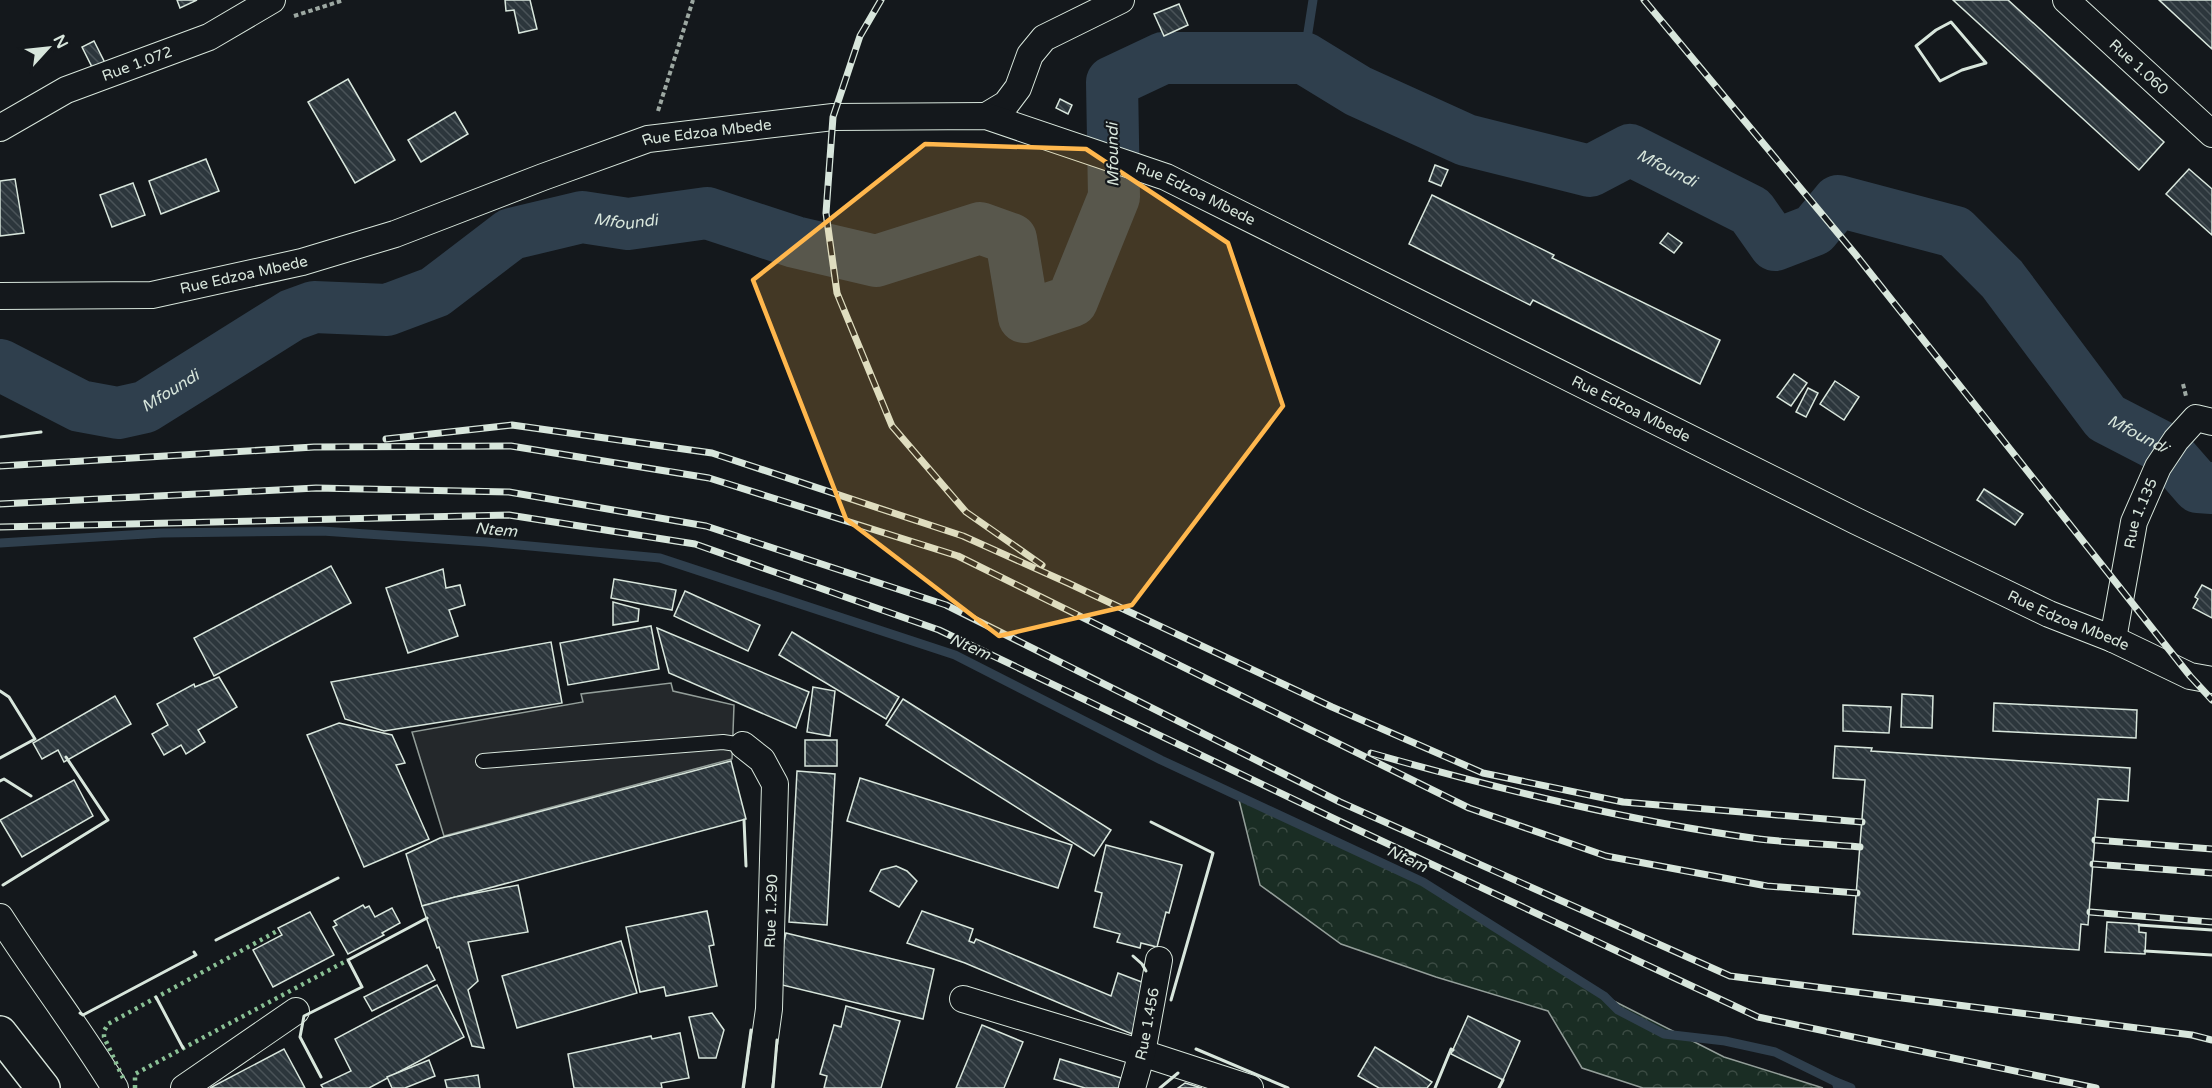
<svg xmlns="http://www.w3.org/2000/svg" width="2212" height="1088" viewBox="0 0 2212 1088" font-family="'Varela Round',sans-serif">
  <defs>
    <pattern id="forest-crowns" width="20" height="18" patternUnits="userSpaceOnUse" patternTransform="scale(1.5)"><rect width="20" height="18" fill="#1a2d24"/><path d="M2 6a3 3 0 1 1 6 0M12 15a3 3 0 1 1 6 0" fill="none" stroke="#3b4b43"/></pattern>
    <pattern id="building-back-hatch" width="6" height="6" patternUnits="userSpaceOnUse" patternTransform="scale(1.5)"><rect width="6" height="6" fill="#2c363c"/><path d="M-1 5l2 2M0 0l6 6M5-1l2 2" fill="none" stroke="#4a5358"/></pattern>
  </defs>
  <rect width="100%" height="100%" fill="#14181c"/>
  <!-- forest -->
  <polygon fill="url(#forest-crowns)" stroke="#939e99" stroke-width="1.5" points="1238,796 1423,882 1604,996 1724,1057 1823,1088 1643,1088 1582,1068 1548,1011 1436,977 1341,944 1260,885"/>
  <!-- parking -->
  <polygon fill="#24282b" stroke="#939e99" stroke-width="1.5" points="671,683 673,691 734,705 732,759 444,836 412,732 583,702 581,694"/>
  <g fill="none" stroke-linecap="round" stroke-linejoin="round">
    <!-- stream -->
    <g stroke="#2f3f4d" stroke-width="9">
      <polyline points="1304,58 1313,0"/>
      <polyline points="0,543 162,533 322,531 486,542 660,558 955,655 1161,760 1423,882 1604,996 1618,1010 1664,1034 1725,1041 1775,1052 1836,1082 1838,1088"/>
      <polyline points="1836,1082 1851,1088"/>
    </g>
    <!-- river -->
    <path stroke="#2f3f4d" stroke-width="52" id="s1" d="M0,365L80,406L118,413L145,407L292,315L314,307L387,310L435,292L511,234L582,217L628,224L707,213L795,242L876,261L980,228L1011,239L1024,317L1072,301L1114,197L1112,82L1163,58H1304L1358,91L1466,140L1590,171L1630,150L1751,211L1775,245L1814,230L1838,201L1955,232L2002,279L2106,418L2164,448L2198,487L2212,488"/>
  </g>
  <!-- building -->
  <g fill="url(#building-back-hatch)" stroke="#d8e6dc" stroke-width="1.5">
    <polygon points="177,0 197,0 180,8"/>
    <polygon points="530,0 537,29 519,33 514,10 506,11 505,0"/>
    <polygon points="1953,0 2008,0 2164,142 2139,170"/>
    <polygon points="2159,0 2212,0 2212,49"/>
    <polygon points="1179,4 1188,25 1164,36 1154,14"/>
    <polygon points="94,41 105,63 93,69 82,47"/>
    <polygon points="348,79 395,160 355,183 308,102"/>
    <polygon points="1060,99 1072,105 1068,114 1056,108"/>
    <polygon points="455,112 468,134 421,162 408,140"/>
    <polygon points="206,159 219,191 161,214 149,181"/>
    <polygon points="1435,165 1448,170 1441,186 1429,181"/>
    <polygon points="2189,169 2212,189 2212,235 2166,194"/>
    <polygon points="15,179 24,233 0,236 0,181"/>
    <polygon points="133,183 145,215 112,227 100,195"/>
    <polygon points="1432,195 1554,255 1552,258 1720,340 1700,384 1533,300 1530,305 1409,244"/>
    <polygon points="1668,233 1682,243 1674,253 1660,243"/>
    <polygon points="1794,374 1807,383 1791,406 1777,397"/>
    <polygon points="1835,381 1859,397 1844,420 1820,404"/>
    <polygon points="1808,388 1818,393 1806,417 1796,412"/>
    <polygon points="1984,489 2023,514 2015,525 1977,500"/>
    <polygon points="331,566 351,603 214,676 194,638"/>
    <polygon points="443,569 446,588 460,585 465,605 449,610 458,636 408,653 386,588"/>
    <polygon points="614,579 676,590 672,610 611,598"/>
    <polygon points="2202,585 2212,590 2212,618 2193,608 2198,599 2195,597"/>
    <polygon points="685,591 760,625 748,651 674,616"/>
    <polygon points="613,602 639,609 638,621 613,625"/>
    <polygon points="651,626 659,669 568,685 560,643"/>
    <polygon points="657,628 809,692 796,728 669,673"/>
    <polygon points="792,632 899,697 886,719 779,655"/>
    <polygon points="551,642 562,703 384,731 345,719 331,682"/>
    <polygon points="219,677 237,707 198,730 205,742 186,754 181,745 164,755 152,734 168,725 157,704 194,684 195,687"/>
    <polygon points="813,687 835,691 830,736 807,732"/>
    <polygon points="1902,694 1933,696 1932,728 1901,727"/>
    <polygon points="115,696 131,724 64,762 58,750 42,759 33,743"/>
    <polygon points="903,699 1111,830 1094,856 886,725"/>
    <polygon points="1994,703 2137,710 2136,738 1993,731"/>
    <polygon points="1843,705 1891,707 1889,733 1843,731"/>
    <polygon points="339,723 392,735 405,763 396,765 429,839 364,867 307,735"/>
    <rect x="805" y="740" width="32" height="26"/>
    <polygon points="1835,746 1872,748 1871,751 2130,768 2128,801 2098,799 2088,925 2081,924 2079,950 1853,934 1865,780 1833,778"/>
    <polygon points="731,761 746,819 422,906 406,854 440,838"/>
    <polygon points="797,771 835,774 827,925 789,922"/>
    <polygon points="860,778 1072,845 1058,888 847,821"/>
    <polygon points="74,780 93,816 22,857 0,820"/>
    <polygon points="1106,845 1182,865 1169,913 1166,912 1157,947 1141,943 1140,948 1117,942 1120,934 1094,927 1102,893 1095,891"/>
    <polygon points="896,866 907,871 917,881 899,907 870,891 881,870"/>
    <polygon points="518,885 528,932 468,942 478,981 468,990 484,1048 472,1046 439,947 437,948 422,906 455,897"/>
    <polygon points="363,905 365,908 369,906 375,917 392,908 400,923 382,933 384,935 348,954 333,927 337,925 334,921"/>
    <polygon points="707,911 714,945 709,946 717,986 666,996 664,987 640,992 626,927"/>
    <polygon points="922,911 973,929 969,941 974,943 976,939 1111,996 1118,973 1147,984 1132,1034 965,963 907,943"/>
    <polygon points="310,912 334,955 273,987 253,950 282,935 278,928"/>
    <polygon points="2107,922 2139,924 2139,932 2146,933 2145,954 2105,952"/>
    <polygon points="786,933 934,969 923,1019 774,983"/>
    <polygon points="621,941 637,993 517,1028 502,976"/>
    <polygon points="427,965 435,980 372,1011 364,997"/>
    <polygon points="437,985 464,1037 369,1088 323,1088 321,1085 351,1071 335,1039"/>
    <polygon points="846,1006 900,1021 881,1088 824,1088 827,1076 820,1074 834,1025 841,1027"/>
    <polygon points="712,1013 724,1030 716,1058 699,1058 689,1017"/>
    <polygon points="1468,1016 1520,1041 1503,1080 1451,1054"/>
    <polygon points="982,1025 1023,1042 1004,1088 956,1088"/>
    <polygon points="680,1033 689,1078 661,1083 662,1088 574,1088 568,1054 651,1036 652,1039"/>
    <polygon points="1375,1047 1432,1082 1427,1088 1379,1088 1358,1076"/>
    <polygon points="284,1049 305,1088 210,1088"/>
    <polygon points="1060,1059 1131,1081 1129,1088 1085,1088 1054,1079"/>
    <polygon points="429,1060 435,1076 405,1088 392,1088 387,1077"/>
    <polygon points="478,1075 480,1088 447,1088 445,1080"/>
    <polygon points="1185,1083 1202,1088 1178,1088"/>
  </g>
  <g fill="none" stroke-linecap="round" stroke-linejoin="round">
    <defs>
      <polyline id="service" points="483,761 723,742 743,745"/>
      <g id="minor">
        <path id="s2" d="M2066,0L2212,134"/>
        <polyline points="986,116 1006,104 1018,88 1030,55 1044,38 1121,0"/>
        <path id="s3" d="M0,128L66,90L209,37L272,0"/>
        <path id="s4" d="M0,296L152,295L302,262L395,234L543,177L648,139L833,117L986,116L1166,177L1856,521L2049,614L2113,639L2190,676L2212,680"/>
        <path id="s5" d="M2113,639L2134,522L2158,467L2176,440L2196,418L2212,422"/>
        <polyline points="743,745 762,760 775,784 769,1009 758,1088"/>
        <path d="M0,917C37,975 79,1029 115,1088"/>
        <polyline points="963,999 1142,1053 1250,1088"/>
        <polyline points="184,1088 296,1011"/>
        <path id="s6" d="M1132,1088L1142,1053L1159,960"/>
      </g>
      <polyline id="secondary" points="0,1033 43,1088"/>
    </defs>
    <!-- service casing -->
    <use href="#service" stroke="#d8e6dc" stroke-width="16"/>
    <!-- minor casing -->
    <use href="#minor" stroke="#d8e6dc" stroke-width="28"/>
    <!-- secondary casing -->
    <use href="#secondary" stroke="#d8e6dc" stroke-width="36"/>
    <!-- path -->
    <g stroke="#9da8a2" stroke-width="4" stroke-dasharray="4.5 3" stroke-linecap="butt">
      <polyline points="294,16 344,0"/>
      <polyline points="658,111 693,0"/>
      <polyline points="2183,384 2186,396"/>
    </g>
    <!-- service -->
    <use href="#service" stroke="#14181c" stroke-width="14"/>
    <!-- minor -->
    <use href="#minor" stroke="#14181c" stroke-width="26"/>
    <!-- secondary -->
    <use href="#secondary" stroke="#14181c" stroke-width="33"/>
    <defs>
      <g id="rail">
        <polyline points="881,0 860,36 833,117 826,213 837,293 892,426 966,512 1042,565"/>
        <polyline points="1644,0 1856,255 2190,676 2212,700"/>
        <polyline points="386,439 512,425 712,453 963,536 1068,583 1332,707 1483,773 1623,802 1862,822"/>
        <polyline points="0,466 314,447 511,446 709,478 958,556 1469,808 1606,856 1767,886 1857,893"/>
        <polyline points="0,504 316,488 509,492 706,526 946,605 1340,802 1730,976 2192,1035 2212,1040"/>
        <polyline points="0,527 509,515 695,544 939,630 1339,821 1758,1017 2096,1088"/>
        <path d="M1371,753C1499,789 1628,821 1759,839C1793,843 1827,844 1860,847"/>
        <polyline points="2095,840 2212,849"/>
        <polyline points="2093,864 2212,873"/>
        <polyline points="2090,912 2212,922"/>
      </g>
    </defs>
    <!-- rail casing -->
    <use href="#rail" stroke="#d8e6dc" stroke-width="7"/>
    <!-- rail -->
    <use href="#rail" stroke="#14181c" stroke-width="4.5" stroke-dasharray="14" stroke-linecap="butt"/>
    <!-- hedge -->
    <g stroke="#8ac095" stroke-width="4.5" stroke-dasharray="3 4.5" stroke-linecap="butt">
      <polyline points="123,1078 104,1037 104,1031 108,1024 279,930"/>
      <polyline points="135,1088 135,1074 348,960"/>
    </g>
    <!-- wall -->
    <g stroke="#d8e6dc" stroke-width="3">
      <polygon points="1951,22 1986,63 1962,70 1940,81 1916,46 1936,30"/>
      <polyline points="0,437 41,432"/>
      <polyline points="0,691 9,697 35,739 0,758"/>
      <polyline points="0,781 4,779 31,796"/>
      <polyline points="744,820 746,866"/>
      <polyline points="1151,822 1213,853 1171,1000"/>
      <polyline points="3,885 108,820 66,757"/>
      <polyline points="2139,925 2212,930"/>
      <polyline points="216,940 338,878"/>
      <polyline points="2145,951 2212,955"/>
      <polyline points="1133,956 1142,964 1146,971"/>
      <polyline points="156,997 183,1048"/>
      <polyline points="80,1013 83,1015 196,955 194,952"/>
      <polyline points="1196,1049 1288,1088"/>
      <polyline points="321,1077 300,1037 304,1016 362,987 348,960 427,918"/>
      <polyline points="743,1088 751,1030"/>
      <polyline points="773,1088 777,1040"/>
      <polyline points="1160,1088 1178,1073"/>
      <polyline points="1435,1088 1451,1049 1453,1050"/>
      <polyline points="1499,1088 1503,1080"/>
    </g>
  </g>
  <!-- marked area -->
  <path fill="#ffb74d" fill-opacity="0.2" stroke="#ffb74d" stroke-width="4.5" stroke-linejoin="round" d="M925,144L1086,149L1228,243L1283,406L1132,605L999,636L846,519L753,280Z"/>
  <g text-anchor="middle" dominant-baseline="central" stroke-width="4.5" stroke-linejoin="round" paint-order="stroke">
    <!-- street labels -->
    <g font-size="15" fill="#d8e6dc" stroke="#14181c">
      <text stroke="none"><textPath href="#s3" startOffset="152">Rue 1.072</textPath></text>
      <text stroke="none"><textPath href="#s2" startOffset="99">Rue 1.060</textPath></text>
      <text stroke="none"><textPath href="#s4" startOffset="732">Rue Edzoa Mbede</textPath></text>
      <text stroke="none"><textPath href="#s4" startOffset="1236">Rue Edzoa Mbede</textPath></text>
      <text stroke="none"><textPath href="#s4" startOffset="246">Rue Edzoa Mbede</textPath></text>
      <text stroke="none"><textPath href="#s4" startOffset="1722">Rue Edzoa Mbede</textPath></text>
      <text stroke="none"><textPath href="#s5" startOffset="129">Rue 1.135</textPath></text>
      <text stroke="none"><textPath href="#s4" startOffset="2208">Rue Edzoa Mbede</textPath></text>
      <text transform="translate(771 911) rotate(-88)">Rue 1.290</text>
      <text stroke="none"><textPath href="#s6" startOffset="66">Rue 1.456</textPath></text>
    </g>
    <!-- water labels -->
    <g font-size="16" font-style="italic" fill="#d8e6dc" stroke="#14181c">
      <text transform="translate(1113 155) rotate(-91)">Mfoundi</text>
      <text stroke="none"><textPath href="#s1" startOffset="2040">Mfoundi</textPath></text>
      <text stroke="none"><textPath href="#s1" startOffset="690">Mfoundi</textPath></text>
      <text stroke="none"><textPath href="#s1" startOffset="186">Mfoundi</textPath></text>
      <text stroke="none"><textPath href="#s1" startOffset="2652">Mfoundi</textPath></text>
      <text transform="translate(496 530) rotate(5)">Ntem</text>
      <text transform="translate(970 647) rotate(24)">Ntem</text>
      <text transform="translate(1407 859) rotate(26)">Ntem</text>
    </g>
  </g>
  <!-- north arrow -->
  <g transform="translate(48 48) rotate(63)" stroke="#14181c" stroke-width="4.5" paint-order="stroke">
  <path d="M0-4.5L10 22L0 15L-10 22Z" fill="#d8e6dc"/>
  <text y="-9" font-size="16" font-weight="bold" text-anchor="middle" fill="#d8e6dc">N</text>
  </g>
</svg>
